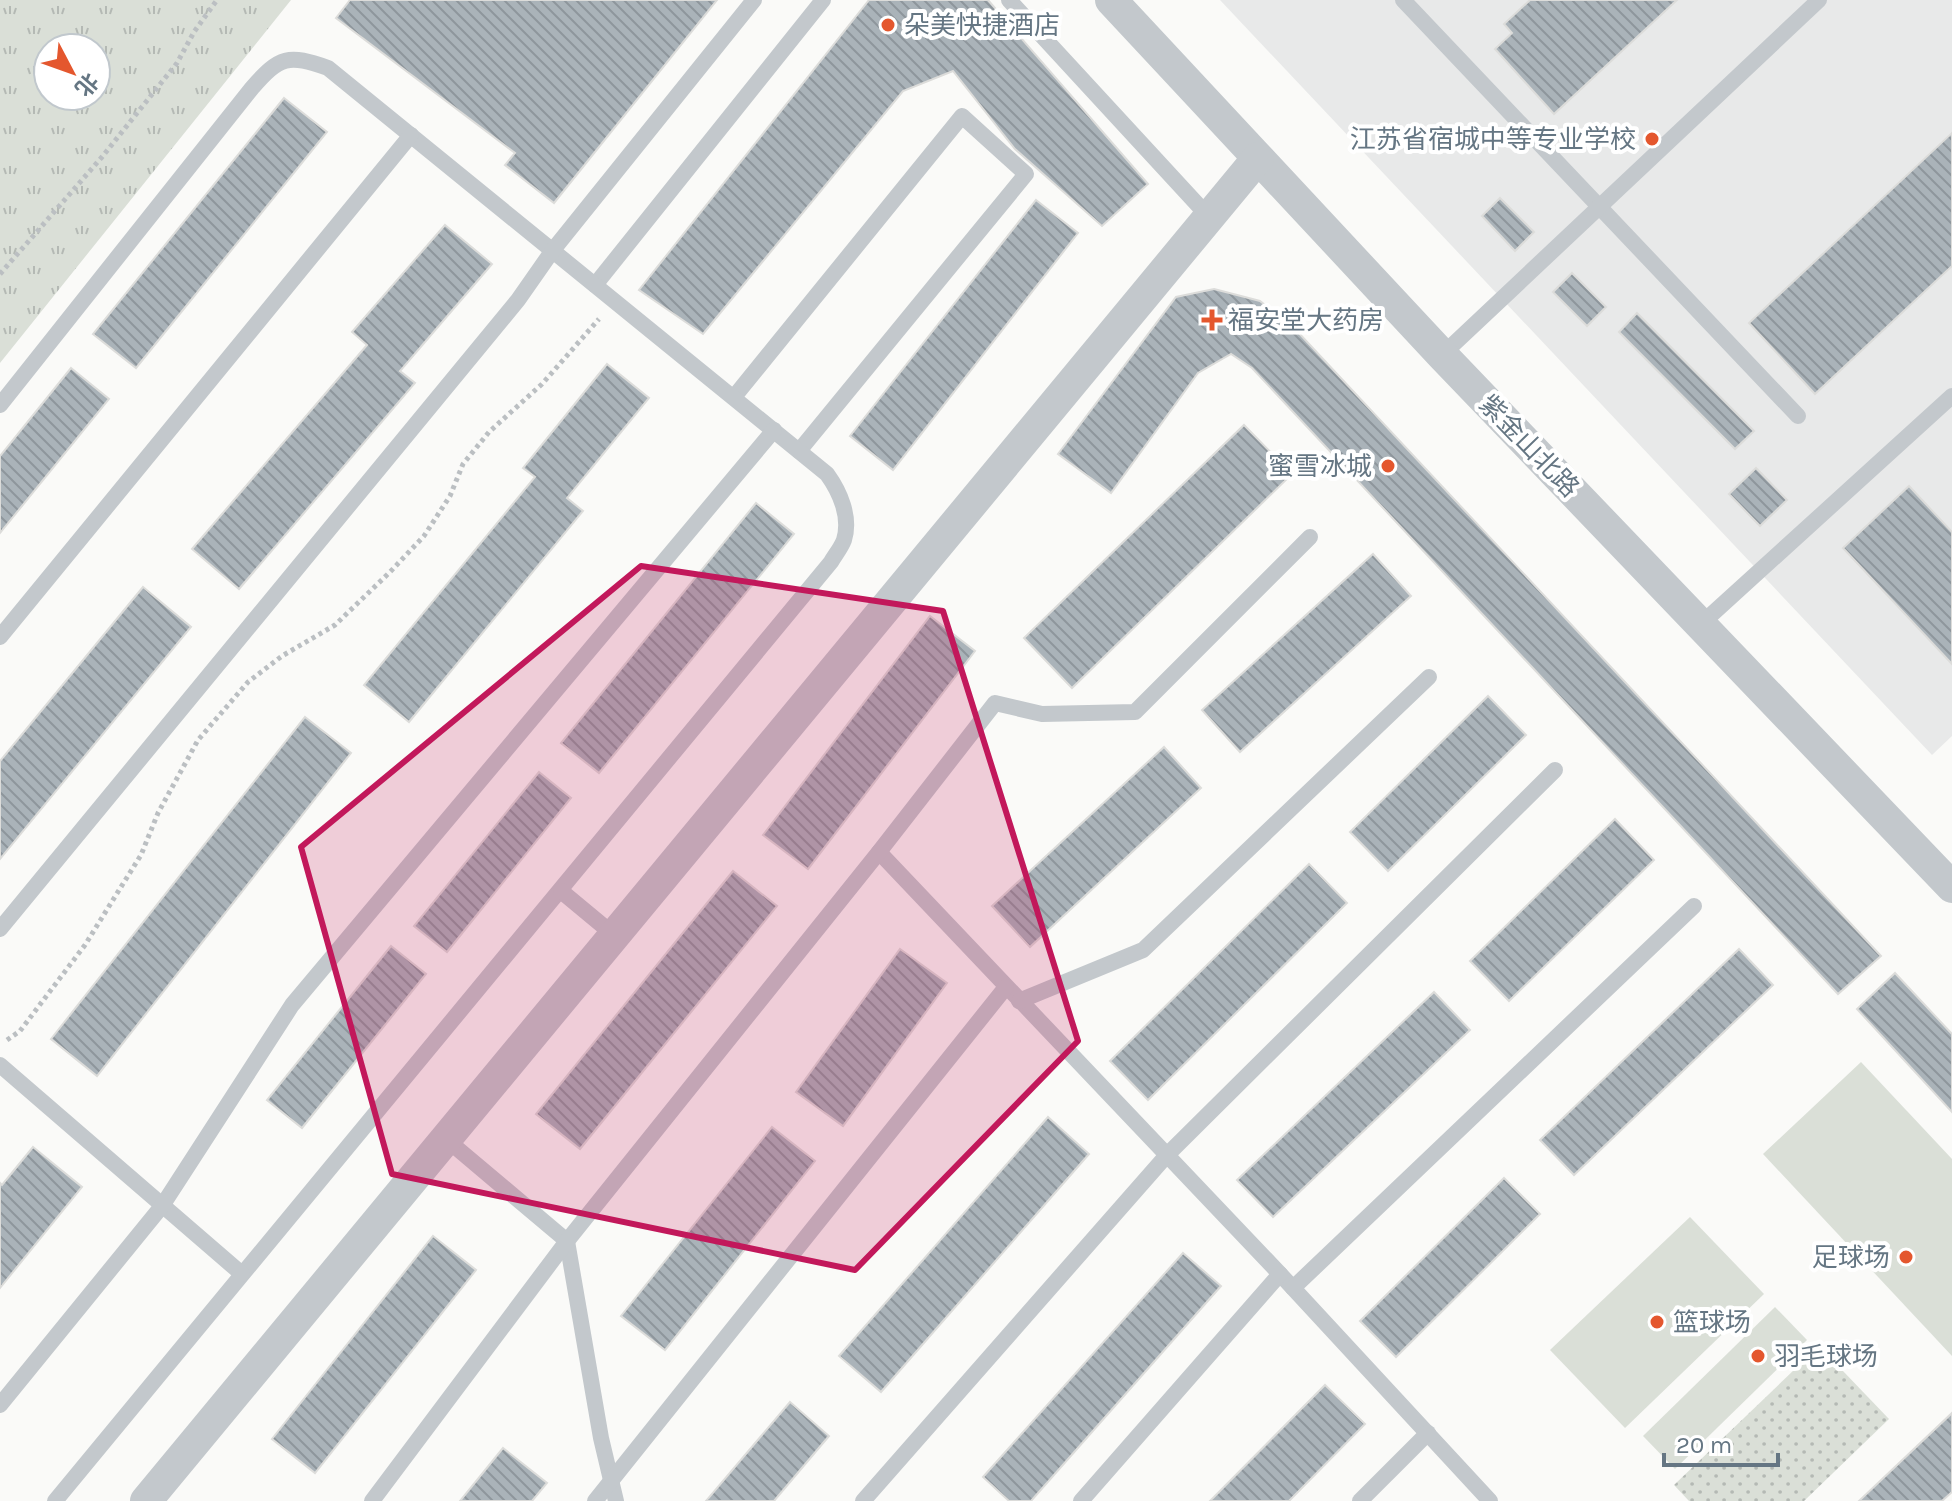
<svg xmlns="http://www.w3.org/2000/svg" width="1952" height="1501" viewBox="0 0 1952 1501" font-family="Karla,'Noto Sans SC',sans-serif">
  <defs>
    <pattern id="grass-tufts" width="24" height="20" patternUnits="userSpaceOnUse" patternTransform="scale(2)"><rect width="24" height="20" fill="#dadfd7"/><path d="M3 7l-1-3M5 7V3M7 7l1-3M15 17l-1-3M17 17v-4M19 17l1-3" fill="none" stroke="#b4b9b4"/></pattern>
    <pattern id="park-dots" width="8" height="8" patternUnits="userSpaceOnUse" patternTransform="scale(2)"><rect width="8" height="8" fill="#dadfd7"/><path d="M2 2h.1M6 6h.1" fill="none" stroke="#b4b9b4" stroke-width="1.8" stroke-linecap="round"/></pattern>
    <pattern id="building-back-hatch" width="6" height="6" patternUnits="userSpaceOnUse" patternTransform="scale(2)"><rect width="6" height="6" fill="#aab3b9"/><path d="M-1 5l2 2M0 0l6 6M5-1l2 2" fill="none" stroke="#8e969c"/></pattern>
  </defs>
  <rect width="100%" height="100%" fill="#fafaf8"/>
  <!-- built -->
  <polygon fill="#e8e9e9" points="1220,0 1952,0 1952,736 1932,755"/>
  <!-- grass -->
  <path fill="url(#grass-tufts)" fill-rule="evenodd" d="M0,0H291L0,363ZM48,48H96V96H48Z"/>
  <!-- park -->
  <polygon fill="url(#park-dots)" points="1819,1346 1889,1419 1804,1501 1689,1501 1674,1485"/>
  <!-- pitch -->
  <g fill="#dadfd7">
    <polygon points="1861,1062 1952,1159 1952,1356 1763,1154"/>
    <polygon points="1690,1217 1764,1294 1625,1428 1550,1350"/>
    <polygon points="1775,1307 1807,1340 1675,1469 1643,1436"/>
  </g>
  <!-- building -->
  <g fill="url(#building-back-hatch)" stroke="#dcdcda" stroke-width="2">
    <polygon points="350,0 717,0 554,203 505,165 515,153 336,18"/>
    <polygon points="869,0 988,0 1148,184 1102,226 1015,149 953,71 903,91 703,334 639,290"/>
    <polygon points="1530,0 1677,0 1554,114 1495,49 1512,33 1504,24"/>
    <polygon points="284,98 327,132 136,368 93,334"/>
    <polygon points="1952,133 1952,266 1815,394 1749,323"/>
    <polygon points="1500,198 1534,232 1515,251 1482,216"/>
    <polygon points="1036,200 1078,233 893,470 850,436"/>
    <polygon points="445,225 492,264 400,371 415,383 239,589 192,549 367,345 352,332"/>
    <polygon points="1572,273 1606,307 1587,326 1553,292"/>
    <polygon points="1214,289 1260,301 1296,330 1881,956 1838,994 1252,368 1231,354 1198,373 1111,493 1058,454 1176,297"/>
    <polygon points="1637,313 1754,431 1735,449 1619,332"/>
    <polygon points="607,364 649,398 567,498 583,511 409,722 364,685 535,477 523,468"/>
    <polygon points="71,368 109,399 0,533 0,456"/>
    <polygon points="1244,425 1292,474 1072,688 1024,638"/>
    <polygon points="1756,468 1787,500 1760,526 1729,494"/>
    <polygon points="1909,486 1952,532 1952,664 1843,548"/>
    <polygon points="756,503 794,534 599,773 561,743"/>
    <polygon points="1373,554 1411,596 1240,752 1202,710"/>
    <polygon points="143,587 191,627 0,859 0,761"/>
    <polygon points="930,616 975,651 808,869 763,835"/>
    <polygon points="1488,696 1526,735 1388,871 1350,832"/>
    <polygon points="305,717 351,753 97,1076 51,1039"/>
    <polygon points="1164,747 1201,788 1030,947 992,906"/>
    <polygon points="539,772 571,798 447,952 414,926"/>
    <polygon points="1615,819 1654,860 1509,1001 1470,961"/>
    <polygon points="1309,864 1347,903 1148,1100 1110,1061"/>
    <polygon points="733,871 777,906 580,1149 536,1114"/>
    <polygon points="391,946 426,974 302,1128 267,1100"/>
    <polygon points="900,949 947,983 843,1126 796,1092"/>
    <polygon points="1739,949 1773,985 1574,1175 1540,1140"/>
    <polygon points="1895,973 1952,1034 1952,1112 1857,1009"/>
    <polygon points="1434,992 1470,1030 1273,1217 1237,1180"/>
    <polygon points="1048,1117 1089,1154 881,1392 839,1356"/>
    <polygon points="772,1127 815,1161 665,1350 621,1316"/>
    <polygon points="33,1147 82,1187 0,1288 0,1183 2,1185"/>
    <polygon points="1504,1178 1540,1214 1396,1357 1360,1321"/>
    <polygon points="433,1236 476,1270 315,1473 272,1439"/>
    <polygon points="1183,1253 1221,1286 1031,1501 1009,1501 983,1477"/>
    <polygon points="1325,1385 1365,1424 1289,1501 1210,1501"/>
    <polygon points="790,1402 829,1436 774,1501 706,1501"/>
    <polygon points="1952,1413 1952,1492 1942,1501 1859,1501"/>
    <polygon points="503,1448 547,1483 532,1501 460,1501"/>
  </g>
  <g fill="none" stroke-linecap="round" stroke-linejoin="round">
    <!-- path -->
    <g stroke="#bbbfc2" stroke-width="5" stroke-dasharray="4 4" stroke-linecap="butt">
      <polyline points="0,274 102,157 177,63 194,32 217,0"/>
      <polyline points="7,1040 20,1031 85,945 116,895 141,855 158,813 198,740 248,682 282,656 335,625 390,572 424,536 450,496 463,464 489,432 542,384 599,319"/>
    </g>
    <!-- service -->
    <g stroke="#c3c8cc" stroke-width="16">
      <polyline points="1009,0 1209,217"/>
      <polyline points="1403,0 1798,416"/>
      <polyline points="595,285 823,0"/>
      <polyline points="1442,355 1819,0"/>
      <polyline points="734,397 962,116 1026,174 799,451"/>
      <path d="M0,405L252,88C280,56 288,54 328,68L827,474C840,492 851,517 844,540C841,548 835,555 831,562L55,1501"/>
      <polyline points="1700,625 1952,396"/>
      <polyline points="0,637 411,135"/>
      <polyline points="879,852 1280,1274 1490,1501"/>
      <polyline points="561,891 614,935"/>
      <polyline points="0,929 518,300 553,250 754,0"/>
      <polyline points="1019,1001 1143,950 1429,677"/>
      <polyline points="0,1065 242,1274"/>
      <polyline points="446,1139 567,1241 601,1438 616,1501"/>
      <polyline points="1293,1288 1694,906"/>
      <polyline points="0,1405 162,1206 292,1005 774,430"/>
      <polyline points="372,1501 567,1241 879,852 995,703 1042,714 1135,712 1310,537"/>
      <polyline points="595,1501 1006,987"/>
      <polyline points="863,1501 1167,1155 1555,770"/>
      <polyline points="1081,1501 1280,1274"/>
      <polyline points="1360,1501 1428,1433"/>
    </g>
    <!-- minor -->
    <g stroke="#c3c8cc" stroke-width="32">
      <polyline points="1111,0 1442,355 1952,887"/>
      <polyline points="146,1501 1258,158"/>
    </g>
  </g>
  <!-- marked area -->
  <path fill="#c2185b" fill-opacity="0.2" stroke="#c2185b" stroke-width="6" stroke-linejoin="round" d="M641,566L943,611L1078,1041L855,1270L392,1174L301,847Z"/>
  <!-- markers -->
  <g fill="#e4572e" stroke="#fff" stroke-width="3">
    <circle cx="888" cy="25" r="8"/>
    <circle cx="1652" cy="139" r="8"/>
    <path d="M1208 308h8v8h8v8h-8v8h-8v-8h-8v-8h8z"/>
    <circle cx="1388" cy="466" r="8"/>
    <circle cx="1906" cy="1257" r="8"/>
    <circle cx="1657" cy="1322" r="8"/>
    <circle cx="1758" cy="1356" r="8"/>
  </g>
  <g text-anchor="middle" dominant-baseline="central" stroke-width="8" stroke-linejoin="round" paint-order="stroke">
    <!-- poi labels -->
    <g font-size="26" fill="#657683" stroke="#fff" text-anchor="start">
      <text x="904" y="25">朵美快捷酒店</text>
      <text x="1636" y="139" text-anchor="end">江苏省宿城中等专业学校</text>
      <text x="1228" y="320">福安堂大药房</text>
      <text x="1372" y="466" text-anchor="end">蜜雪冰城</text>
      <text x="1890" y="1257" text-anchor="end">足球场</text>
      <text x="1673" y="1322">篮球场</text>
      <text x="1774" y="1356">羽毛球场</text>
    </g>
    <!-- street labels -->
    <g font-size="26" fill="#657683" stroke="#fff">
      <text transform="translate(1529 446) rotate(46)">紫金山北路</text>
    </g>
  </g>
  <!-- north arrow -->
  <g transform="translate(72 72) rotate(131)"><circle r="38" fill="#ffffff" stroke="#c1c8cd" stroke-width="2"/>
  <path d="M0-6L14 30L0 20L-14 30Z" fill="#e4572e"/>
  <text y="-12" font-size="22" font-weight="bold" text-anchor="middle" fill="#657683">北</text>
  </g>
  <!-- scale -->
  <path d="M1664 1453v12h114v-12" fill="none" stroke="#657683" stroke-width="4"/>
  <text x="1676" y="1453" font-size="24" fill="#657683" stroke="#ffffff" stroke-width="6" paint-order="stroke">20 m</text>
</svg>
